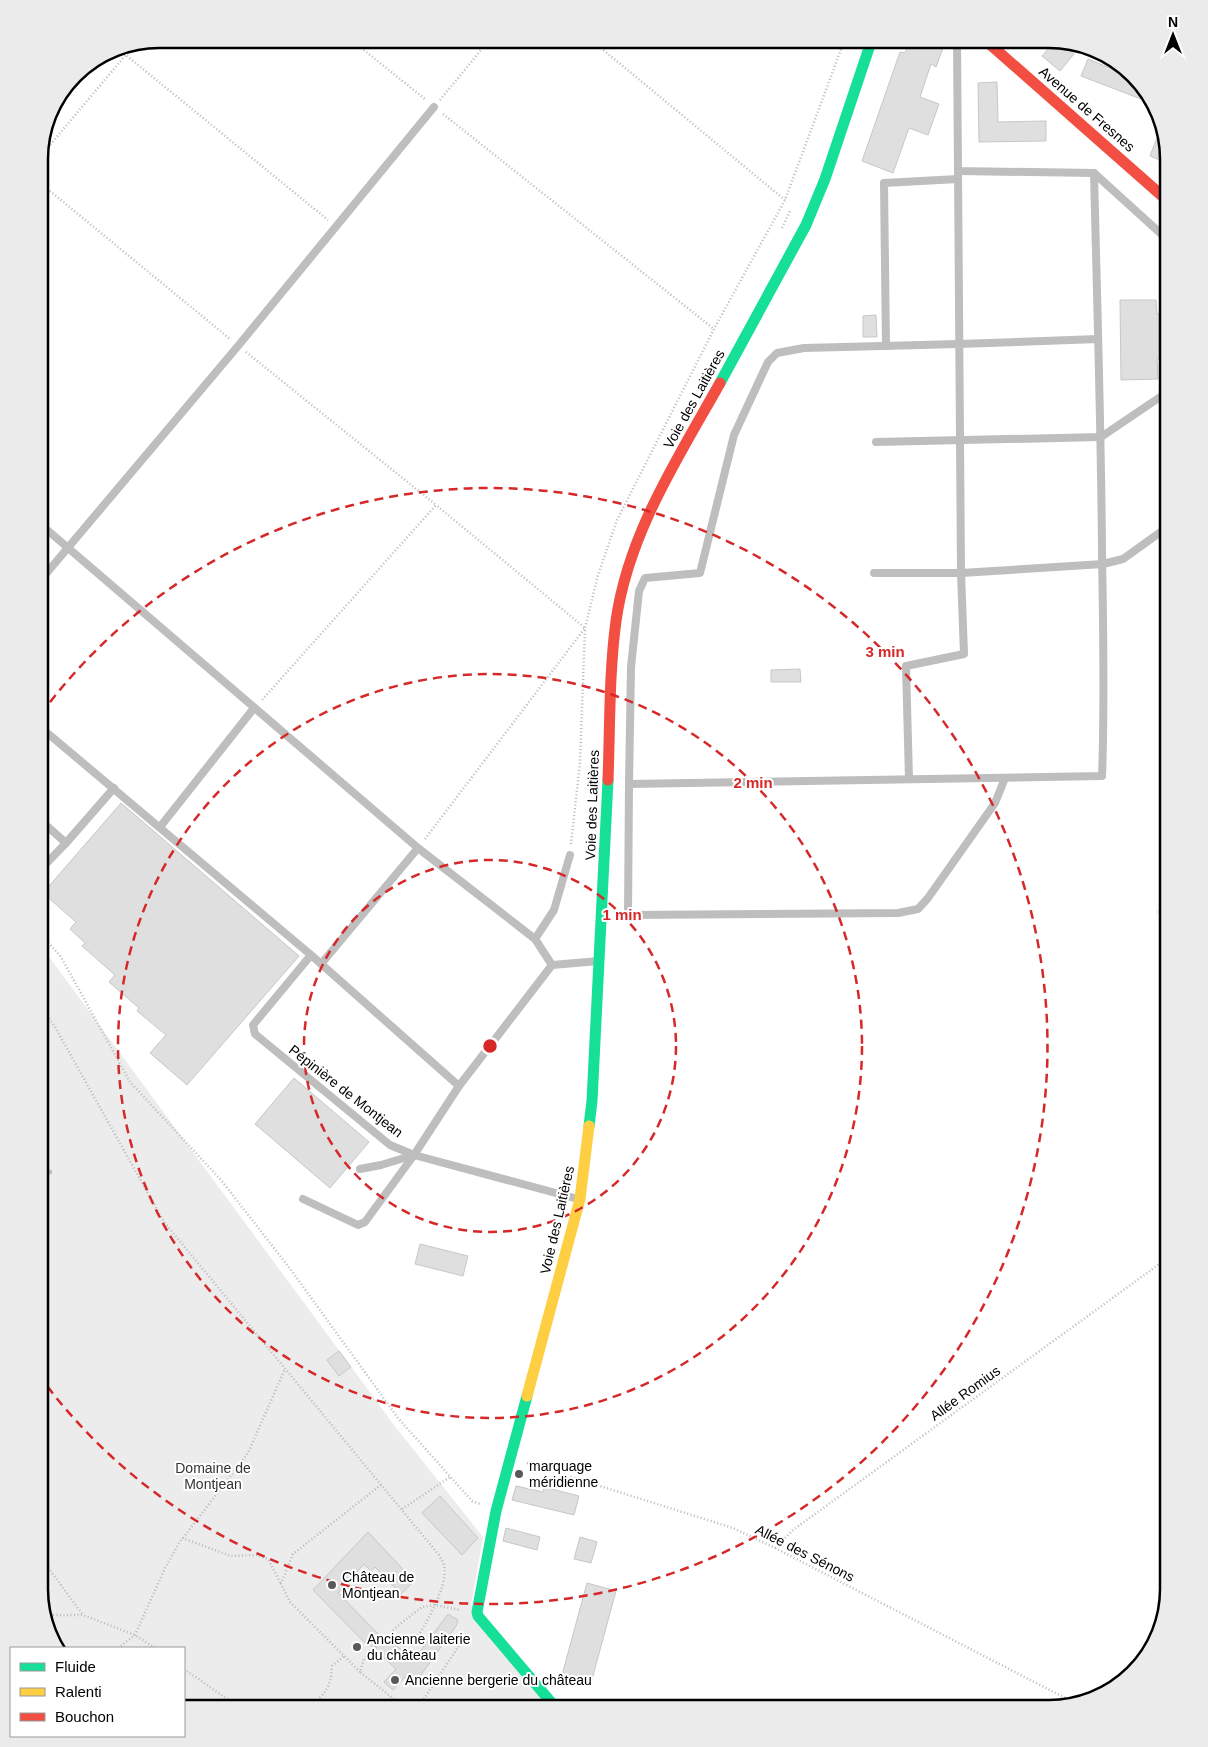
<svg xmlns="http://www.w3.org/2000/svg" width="1208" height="1747" viewBox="0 0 1208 1747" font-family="Arial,sans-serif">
  <rect width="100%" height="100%" fill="#fff"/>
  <!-- green -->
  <g fill="#ececec">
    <polygon points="1169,899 1169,924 1156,912"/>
    <polygon points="39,943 394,1425 483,1537 471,1605 551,1708 184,1708 184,1648 55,1648 39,1588"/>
  </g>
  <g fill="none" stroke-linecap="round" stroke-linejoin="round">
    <!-- stream -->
    <polyline stroke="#bfbfbf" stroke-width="4.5" points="39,1170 50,1172"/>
  </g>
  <!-- building -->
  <g fill="#dfdfdf" stroke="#c7c7c7">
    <polygon points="910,39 917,39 943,48 936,67 931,64 920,97 939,104 928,135 909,128 893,173 862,161 900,52 905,53"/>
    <polygon points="1055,41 1074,54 1060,71 1042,56"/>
    <polygon points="1088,59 1132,77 1145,90 1141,99 1081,76"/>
    <polygon points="997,82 998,122 1046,121 1046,141 979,142 978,83"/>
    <polygon points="1161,127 1169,159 1169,164 1150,156"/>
    <polygon points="1120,300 1156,300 1157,314 1169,314 1169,359 1157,359 1158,379 1121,380"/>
    <polygon points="876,315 877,337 863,337 863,316"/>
    <polygon points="800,669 801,682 771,682 771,670"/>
    <polygon points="121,803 299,956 187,1085 150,1053 166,1035 137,1011 139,1008 109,982 115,975 82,946 85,943 70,929 76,922 43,893"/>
    <polygon points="294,1078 369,1142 330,1188 255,1124"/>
    <polygon points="420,1244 468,1256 463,1276 415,1264"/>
    <polygon points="339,1351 351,1367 339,1376 327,1360"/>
    <polygon points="516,1486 543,1492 544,1487 579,1496 574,1515 512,1500"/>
    <polygon points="440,1496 478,1538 462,1555 422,1513"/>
    <polygon points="506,1528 540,1537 537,1550 503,1541"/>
    <polygon points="368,1532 414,1581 401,1594 375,1567 371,1571 364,1564 338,1593 389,1645 392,1641 413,1661 448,1614 458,1620 456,1626 413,1686 405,1677 393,1690 384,1682 396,1669 368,1643 367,1645 313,1590"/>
    <polygon points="580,1537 597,1542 591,1563 574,1559"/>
    <polygon points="587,1583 616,1591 591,1683 562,1675"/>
  </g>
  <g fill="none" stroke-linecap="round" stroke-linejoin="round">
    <!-- path -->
    <g stroke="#b9b9b9" stroke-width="2.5" stroke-dasharray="1 2.5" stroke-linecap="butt">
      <polyline points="350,39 425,99"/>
      <polyline points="590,39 785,200"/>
      <polyline points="836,39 843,44"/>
      <polyline points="116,47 328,220"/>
      <polyline points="440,100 490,39"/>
      <polyline points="443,114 714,329"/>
      <polyline points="39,158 135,44"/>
      <polyline points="39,182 230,339"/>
      <polyline points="782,228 791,209"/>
      <polyline points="246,352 436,505 262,700"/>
      <polyline points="425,839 585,628 436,505"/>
      <polyline points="571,844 580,762 585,628 598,575 617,520 714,329 785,200 843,44 843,39"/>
      <polyline points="39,932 61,957 130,1082 221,1180 291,1270 398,1418 472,1501 480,1504"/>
      <path d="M39,1004L55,1027L164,1222L439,1555C441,1559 444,1563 444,1566C449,1587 423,1628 412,1646"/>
      <polyline points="527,1463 733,1528 775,1548 1073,1702"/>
      <polyline points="402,1509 450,1477"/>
      <polyline points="183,1538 248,1453 285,1369"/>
      <polyline points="775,1548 793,1530 1169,1257"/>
      <polyline points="39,1549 44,1562 83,1615"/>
      <polyline points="46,1615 83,1615 135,1635 155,1648"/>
      <polyline points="118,1648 135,1635 165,1568 182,1538 231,1556 258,1555 268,1559 281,1584"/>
      <polyline points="184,1669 240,1708"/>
      <polyline points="360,1672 290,1602 281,1584 293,1554 382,1484"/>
      <path d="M310,1708C325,1692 331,1689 332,1666L344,1656"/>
      <polyline points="405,1708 360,1672 364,1659 382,1641 400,1624 422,1607 435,1605 460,1610"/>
      <polyline points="418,1708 468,1632"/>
    </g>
    <!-- lane -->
    <g stroke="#bebebe" stroke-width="8">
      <path d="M957,39L958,171L1094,173C1097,298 1101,423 1102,549C1103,624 1105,700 1102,776L629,784L631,667L639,591L645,578L700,573L734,435L768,362L777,353L804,348L959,344L1098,339"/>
      <polyline points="1094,173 1169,241"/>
      <polyline points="886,346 884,183 958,179"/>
      <polyline points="876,442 1101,437 1169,391"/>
      <polyline points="39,523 418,848 535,939 552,965"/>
      <polyline points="874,573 961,573 1103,564 1123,559 1169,526"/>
      <polyline points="39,582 238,346 434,107"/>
      <polyline points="39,726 311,955 459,1086 552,965 599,961"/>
      <polyline points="909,779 906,666 964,654 961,573 958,171"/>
      <polyline points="629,784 628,915 898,913 918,909 928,898 995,803 1005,778"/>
      <polyline points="39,819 66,843"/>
      <polyline points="160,827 254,708"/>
      <polyline points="39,871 66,843 114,788"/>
      <polyline points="535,939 554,910 570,855"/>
      <polyline points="311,955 253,1025 255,1034 390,1145 414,1155 578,1199"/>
      <polyline points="321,964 418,848"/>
      <polyline points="360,1169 381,1165 414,1155"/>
      <polyline points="303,1199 358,1225 365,1222 414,1155 459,1086"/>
    </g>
    <!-- fast -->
    <g stroke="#16e098" stroke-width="11">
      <polyline points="720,383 806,225 825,179 872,39"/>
      <polyline points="589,1126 592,1101 608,780"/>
      <polyline points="527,1396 496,1511 477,1612 478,1616 556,1708"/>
    </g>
    <!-- slow -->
    <polyline stroke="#ffcf43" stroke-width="11" points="527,1396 580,1199 589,1126"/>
    <!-- jam -->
    <g stroke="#f24e42" stroke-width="11">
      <polyline points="984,39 1169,202"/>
      <path d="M608,780C610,727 609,673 616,621C628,534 678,458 720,383"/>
    </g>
  </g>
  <!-- distance rings -->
  <g fill="none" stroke="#d62828" stroke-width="2.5" stroke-dasharray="9 6">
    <circle cx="490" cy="1046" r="186"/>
    <circle cx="490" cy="1046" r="372"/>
    <path d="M41 714A558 558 0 1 1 41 1378"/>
  </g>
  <!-- markers -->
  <g fill="#595959" stroke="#fff" stroke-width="2">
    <circle cx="519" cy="1474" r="5"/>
    <circle cx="332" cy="1585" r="5"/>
    <circle cx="357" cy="1647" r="5"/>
    <circle cx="395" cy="1680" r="5"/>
  </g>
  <g text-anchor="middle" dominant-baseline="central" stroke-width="4" stroke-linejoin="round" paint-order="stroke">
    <!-- street labels -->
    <g font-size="14" fill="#000" stroke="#fff">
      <text transform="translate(1087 109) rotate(41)">Avenue de Fresnes</text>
      <text transform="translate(694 399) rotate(-61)">Voie des Laitières</text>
      <text transform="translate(592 805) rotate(-88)">Voie des Laitières</text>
      <text transform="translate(346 1091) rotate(38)">Pépinière de Montjean</text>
      <text transform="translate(557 1220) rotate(-77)">Voie des Laitières</text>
      <text transform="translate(965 1393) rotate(-36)">Allée Romius</text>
      <text transform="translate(805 1553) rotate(27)">Allée des Sénons</text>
    </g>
    <!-- poi labels -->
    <g font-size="14" fill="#000" stroke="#fff" text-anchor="start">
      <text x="529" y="1466">marquage<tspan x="529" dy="16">méridienne</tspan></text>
      <text x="342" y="1577">Château de<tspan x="342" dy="16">Montjean</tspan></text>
      <text x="367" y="1639">Ancienne laiterie<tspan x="367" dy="16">du château</tspan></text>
      <text x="405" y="1680">Ancienne bergerie du château</text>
    </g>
    <!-- park labels -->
    <g font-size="14" fill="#333" stroke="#fff">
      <text x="213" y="1468">Domaine de<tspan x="213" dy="16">Montjean</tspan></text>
    </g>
  </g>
  <!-- crop -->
  <path d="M0 0H1208V1747H0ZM159 48H1049A111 111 0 0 1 1160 159V1589A111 111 0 0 1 1049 1700H159A111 111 0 0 1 48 1589V159A111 111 0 0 1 159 48Z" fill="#ebebeb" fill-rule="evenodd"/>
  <path fill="none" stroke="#000" stroke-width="2.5" d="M159 48H1049A111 111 0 0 1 1160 159V1589A111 111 0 0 1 1049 1700H159A111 111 0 0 1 48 1589V159A111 111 0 0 1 159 48Z"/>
  <circle cx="490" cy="1046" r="8" fill="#d62828" stroke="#fff" stroke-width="2.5"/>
  <g font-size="15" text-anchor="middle" font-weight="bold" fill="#d62828" stroke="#fff" stroke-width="4" stroke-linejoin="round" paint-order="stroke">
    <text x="885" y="657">3 min</text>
    <text x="753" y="788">2 min</text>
    <text x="622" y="920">1 min</text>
  </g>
  <!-- legend -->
  <rect x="10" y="1647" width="175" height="90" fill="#ffffff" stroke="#999999"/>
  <rect x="20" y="1663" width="25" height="8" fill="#16e098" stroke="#999999"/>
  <text x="55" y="1672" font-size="15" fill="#000000">Fluide</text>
  <rect x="20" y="1688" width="25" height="8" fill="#ffcf43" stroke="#999999"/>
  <text x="55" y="1697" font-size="15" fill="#000000">Ralenti</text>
  <rect x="20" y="1713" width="25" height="8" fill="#f24e42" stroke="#999999"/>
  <text x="55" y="1722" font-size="15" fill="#000000">Bouchon</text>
  <!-- north arrow -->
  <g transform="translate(1173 35)" stroke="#ffffff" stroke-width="4" paint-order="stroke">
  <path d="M0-4L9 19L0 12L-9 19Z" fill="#000000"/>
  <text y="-8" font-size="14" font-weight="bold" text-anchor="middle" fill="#000000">N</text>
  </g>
</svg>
